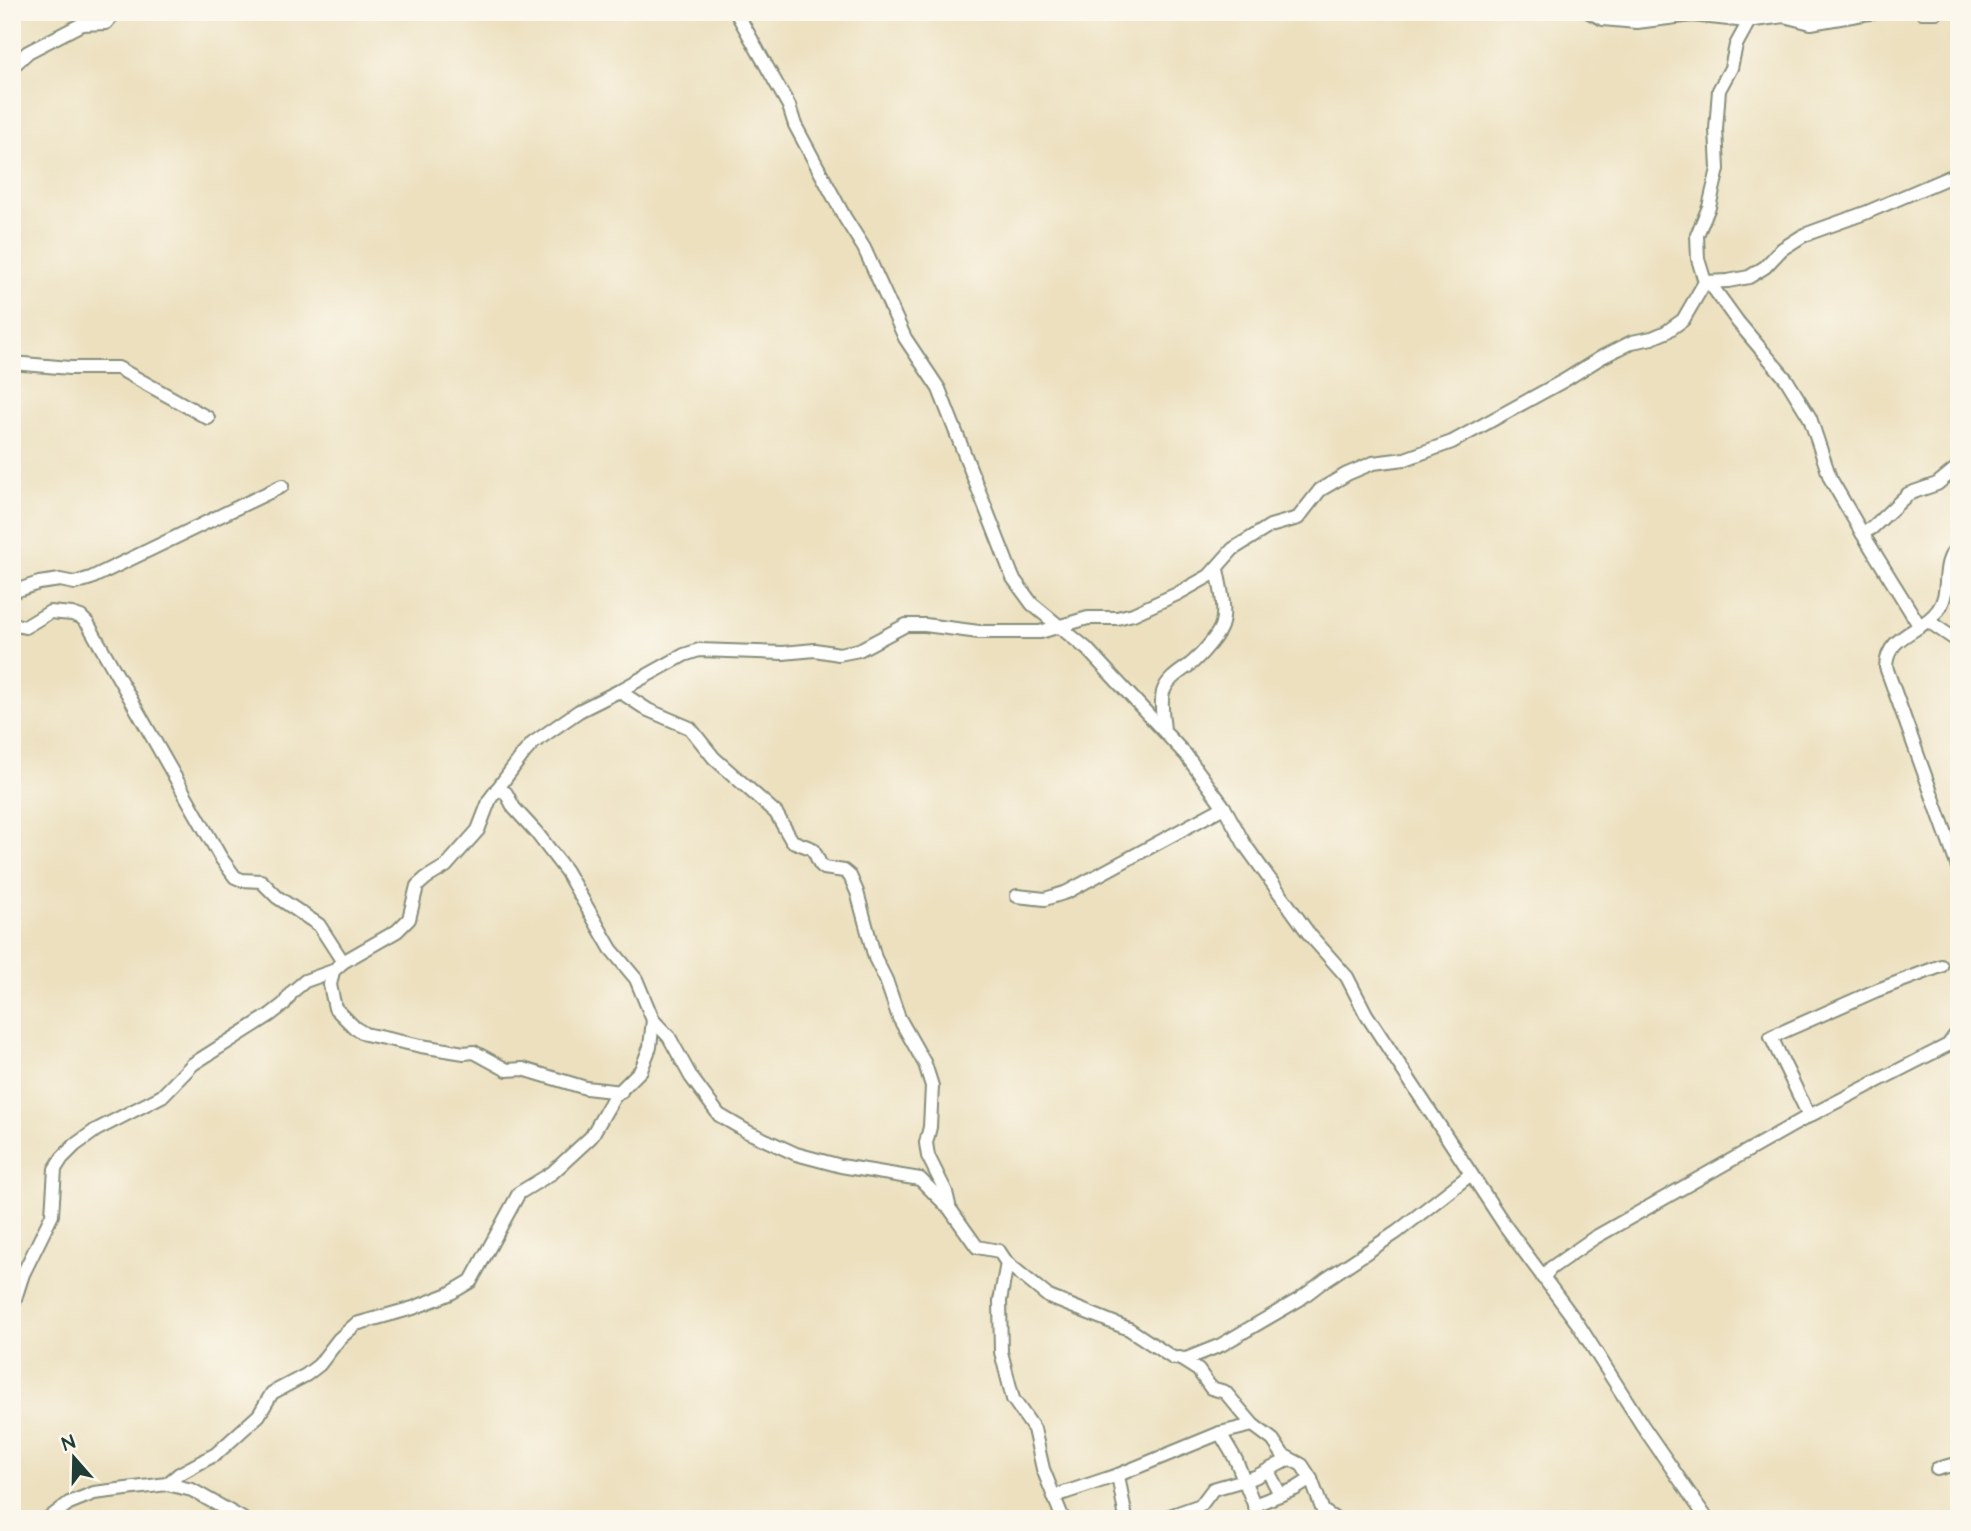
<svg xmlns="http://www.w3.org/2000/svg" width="1971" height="1531" viewBox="0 0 1971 1531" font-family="'Architects Daughter',sans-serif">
  <rect width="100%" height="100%" fill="#fbf7ec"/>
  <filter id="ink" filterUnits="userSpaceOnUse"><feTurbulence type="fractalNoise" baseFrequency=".0143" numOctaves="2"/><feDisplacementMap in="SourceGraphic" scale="14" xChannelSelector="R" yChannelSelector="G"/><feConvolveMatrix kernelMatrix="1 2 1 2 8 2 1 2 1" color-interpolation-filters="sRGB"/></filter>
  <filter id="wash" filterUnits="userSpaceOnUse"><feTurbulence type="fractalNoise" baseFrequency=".00686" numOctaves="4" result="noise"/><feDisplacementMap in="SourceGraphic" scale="28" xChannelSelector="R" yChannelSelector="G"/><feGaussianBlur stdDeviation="1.57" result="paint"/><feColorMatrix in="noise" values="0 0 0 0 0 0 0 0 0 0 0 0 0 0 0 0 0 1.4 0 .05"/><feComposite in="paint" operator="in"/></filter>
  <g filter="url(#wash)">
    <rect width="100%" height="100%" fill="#ece0bf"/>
  </g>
  <g filter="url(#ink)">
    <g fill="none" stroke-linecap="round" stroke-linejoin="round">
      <defs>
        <g id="minor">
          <polyline points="736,12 789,106 795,125 845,218 864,248 905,338 939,389 1013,578 1032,604 1087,649 1186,755 1224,807 1245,845 1309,934 1347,977 1366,1014 1506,1227 1578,1324 1642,1425 1707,1519"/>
          <polyline points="1589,12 1603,19 1637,22 1692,15 1747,21 1784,16 1811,23 1875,12"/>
          <polyline points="1922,12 1937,12"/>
          <polyline points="12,67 28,52 82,24 106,23 115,12"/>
          <polyline points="1705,282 1728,281 1749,277 1765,267 1782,249 1804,235 1865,213 1959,173"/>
          <polyline points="1709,282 1738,322 1786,379 1810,418 1830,478 1862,533 1872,528 1908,494 1937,484 1959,466"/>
          <polyline points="12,363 70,368 118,368 208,418"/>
          <polyline points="1862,533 1919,625"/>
          <path d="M1959,545C1938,565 1953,590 1938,610C1922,633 1887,634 1886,667L1959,870"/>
          <polyline points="12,592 39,583 60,580 75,583 91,578 282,486"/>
          <polyline points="1928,621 1959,642"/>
          <polyline points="12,624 25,627 50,612 72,614 81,617 88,624 221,858 235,877 242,880 261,881 277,897 319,925 343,962"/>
          <polyline points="619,691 648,710 690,728 714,758 776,813 792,841 813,849 820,864 824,868 844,871 850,876 857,892 875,958 886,980 899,1018 925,1064 932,1086 930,1127 926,1143 928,1156 946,1192 949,1205"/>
          <path d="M1164,730C1163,718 1160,704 1163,692C1168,677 1183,671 1193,662C1202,654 1220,634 1222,623C1226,606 1220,586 1217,569"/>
          <polyline points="497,789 506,793 514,808 536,832 566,871 611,949 636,979 653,1020 669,1037 691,1077 719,1115 748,1132 796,1154 841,1166 920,1179 950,1209 977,1247 999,1251 1007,1263 1049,1297 1129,1329 1173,1358 1186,1359 1221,1345 1300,1299 1325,1280 1397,1232 1471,1174"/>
          <polyline points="1017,896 1045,899 1067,892 1224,807"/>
          <polyline points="333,971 330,985 335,1008 355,1028 365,1034 421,1046 464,1053 474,1052 507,1070 523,1069 586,1088 621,1092"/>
          <polyline points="1809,1116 1771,1037 1875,991 1941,966"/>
          <polyline points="1007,1263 1000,1301 1001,1352 1013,1399 1034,1429 1043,1469 1063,1519"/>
          <polyline points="1543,1278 1551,1268 1594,1238 1809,1116 1948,1045 1959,1030"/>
          <polyline points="12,1308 23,1274 52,1215 55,1169 62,1158 75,1145 96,1130 162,1096 193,1064 270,1015 284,1004 292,992 305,981 333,971 343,962 397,931 409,919 417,886 426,878 446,866 478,830 490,799 524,753 533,743 579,711 619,691 684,655 699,650 783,653 815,650 839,654 859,650 906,625 925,625 979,632 1040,632 1088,618 1117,618 1133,614 1177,594 1209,576 1233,549 1270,526 1298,518 1320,490 1347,474 1373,463 1405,459 1452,442 1565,380 1602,357 1632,342 1652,338 1666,332 1683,320 1705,282 1698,259 1697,235 1709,207 1718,169 1716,129 1719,90 1731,68 1736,45 1754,12"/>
          <polyline points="1179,1358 1198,1370 1211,1388 1225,1392 1253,1425 1273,1440 1283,1455 1302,1465 1311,1479 1323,1511 1335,1519"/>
          <polyline points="1220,1433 1236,1460 1260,1519"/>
          <polyline points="1937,1469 1959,1463"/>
          <polyline points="1268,1471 1280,1494"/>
          <polyline points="1118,1475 1126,1519"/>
          <polyline points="167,1484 179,1474 216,1454 259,1415 272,1393 306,1375 319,1365 339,1339 356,1324 413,1308 449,1294 471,1281 519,1193 552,1173 591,1137 614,1097 641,1070 650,1047 653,1020"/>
          <polyline points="1055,1496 1118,1475 1220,1433 1253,1425"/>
          <polyline points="1254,1505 1295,1489 1311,1479"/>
          <polyline points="48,1519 69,1503 94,1493 167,1484 192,1490 243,1519"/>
          <polyline points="1161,1519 1201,1505 1213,1489 1255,1477 1289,1459"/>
        </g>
      </defs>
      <!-- minor casing -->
      <use href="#minor" stroke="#868e7a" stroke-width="16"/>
      <!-- minor -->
      <use href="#minor" stroke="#fff" stroke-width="12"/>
    </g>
  </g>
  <!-- margin -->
  <rect width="1971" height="1531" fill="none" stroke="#fbf7ec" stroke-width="42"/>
  <!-- north arrow -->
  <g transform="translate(74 1458) rotate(340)" stroke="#fbf7ec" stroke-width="5" paint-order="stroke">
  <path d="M0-5L12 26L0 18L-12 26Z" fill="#1f3d34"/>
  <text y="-10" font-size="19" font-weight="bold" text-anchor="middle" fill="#1f3d34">N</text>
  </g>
</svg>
